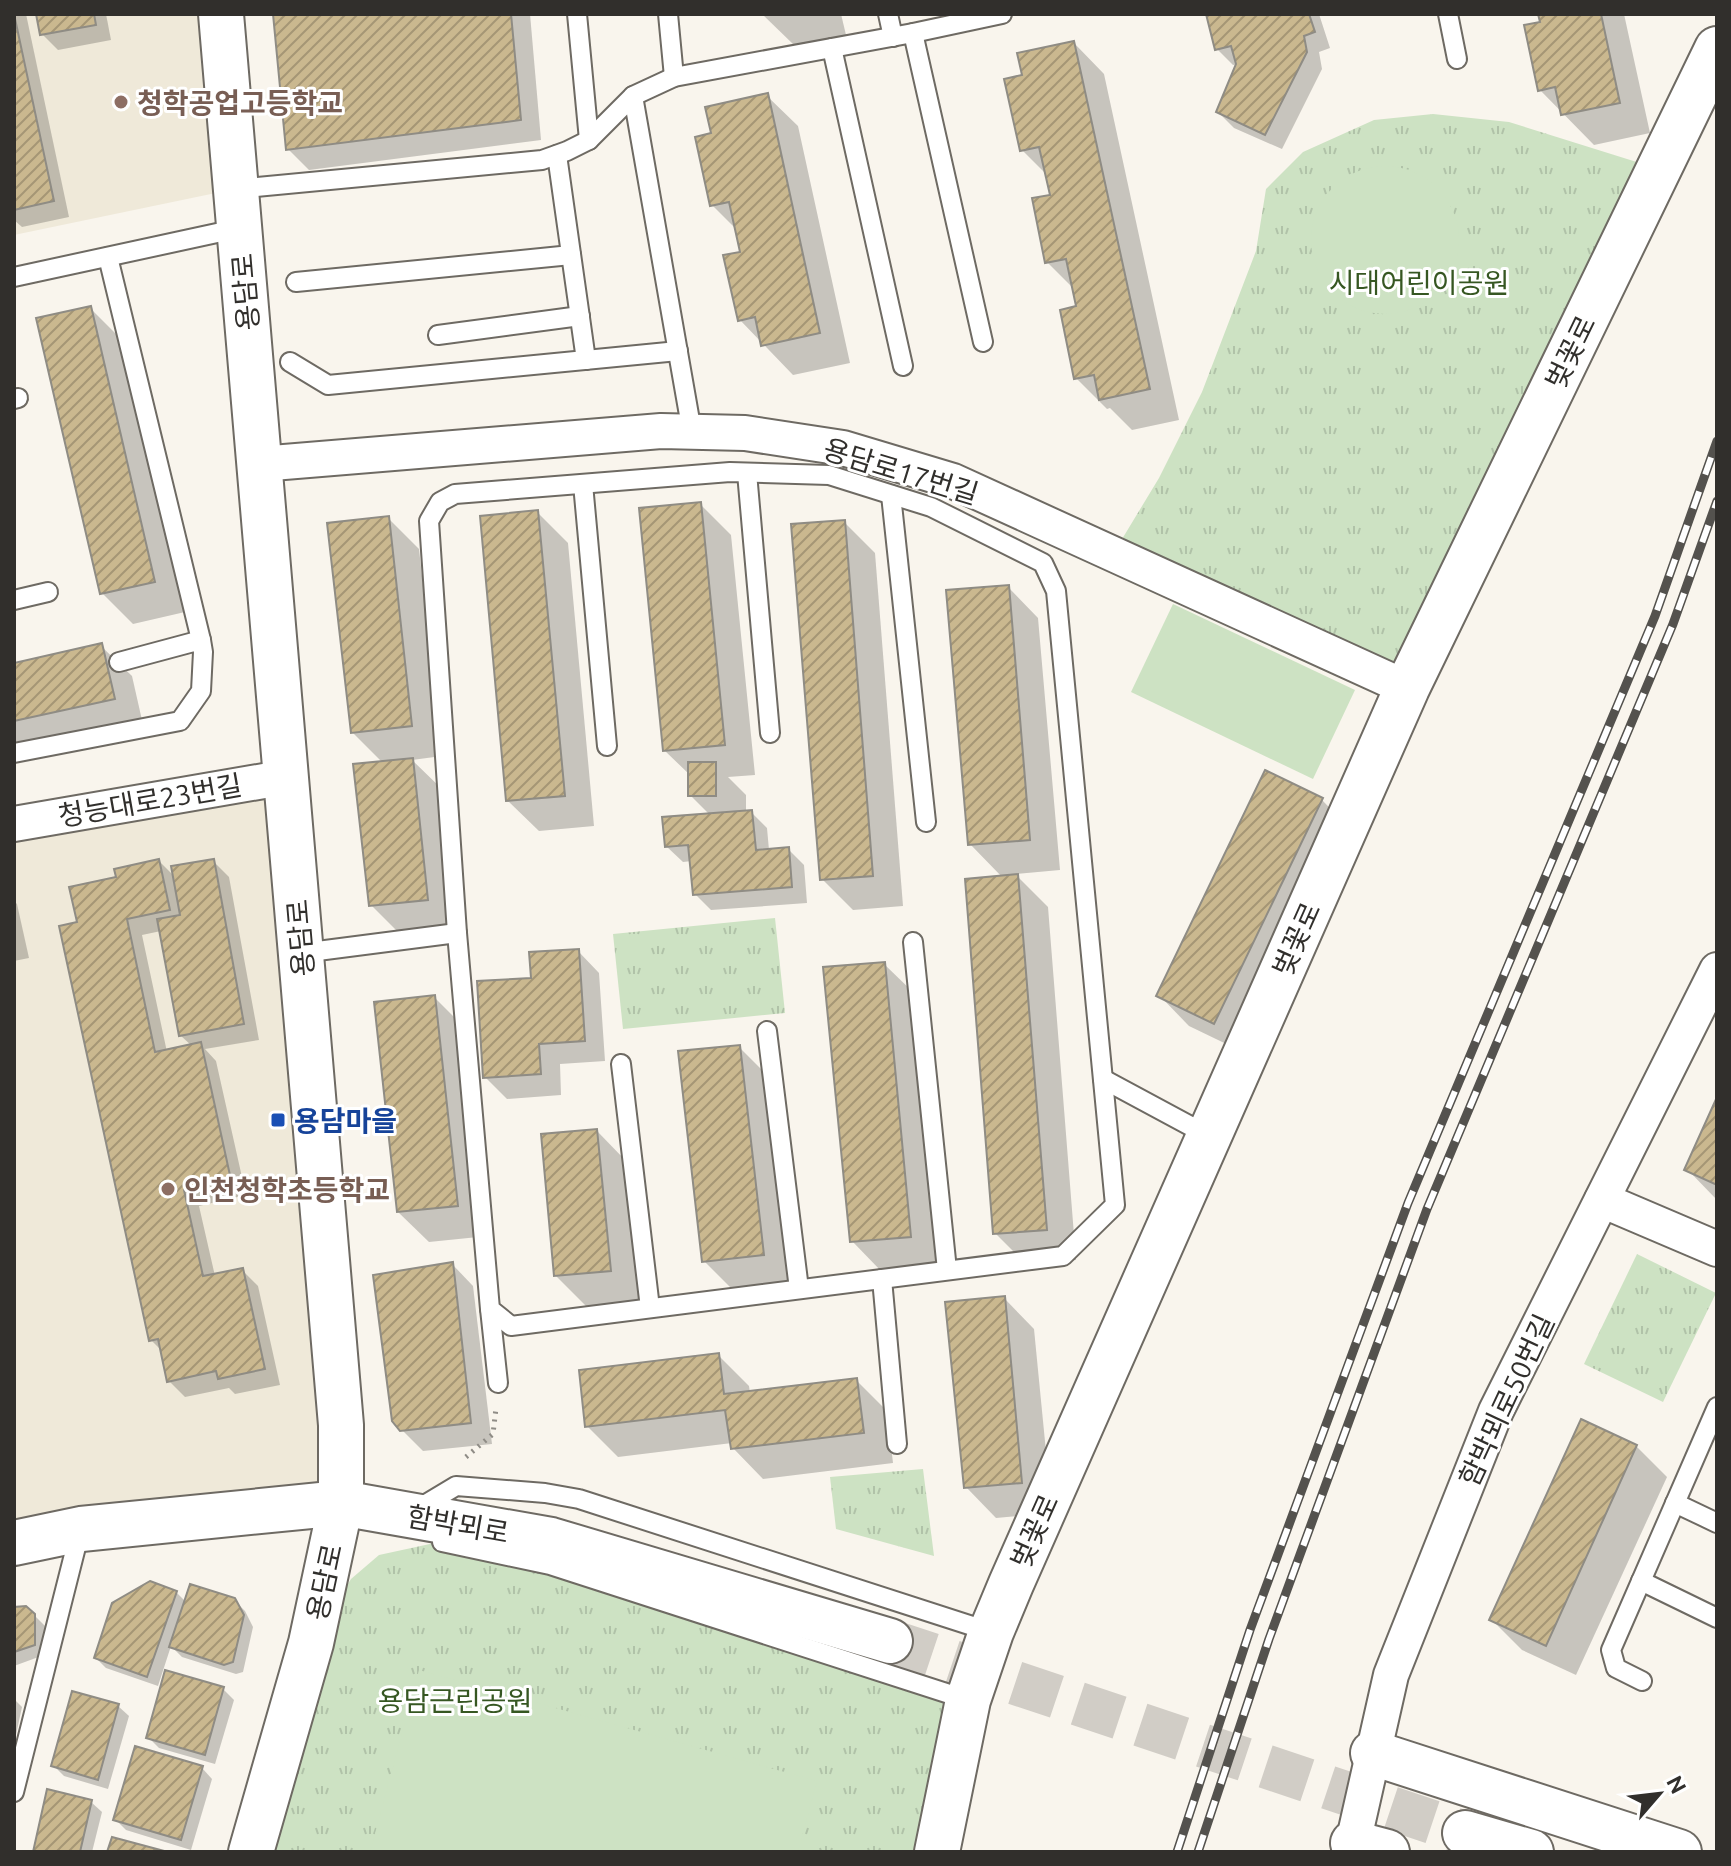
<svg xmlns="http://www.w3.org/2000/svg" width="1731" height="1866" font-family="Ubuntu,'Noto Sans KR',sans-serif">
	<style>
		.built { fill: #efe9d9 }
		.park { fill: url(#park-tufts) }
		.pitch { fill: #cde2c3 }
		.shadow { fill: #0003; fill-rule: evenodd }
		.building { fill: url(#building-hatch); stroke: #8f8c84; stroke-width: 2 }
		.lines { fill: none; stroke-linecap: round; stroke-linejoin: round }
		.secondary-tunnel { stroke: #d1cdc6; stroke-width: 44; stroke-dasharray: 44 22; stroke-linecap: butt }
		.lane-casing { stroke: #6e6a63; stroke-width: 22 }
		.street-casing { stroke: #6e6a63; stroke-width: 38 }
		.secondary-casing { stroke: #6e6a63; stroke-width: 48 }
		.path { stroke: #8f8c86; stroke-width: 5; stroke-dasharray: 2 6; stroke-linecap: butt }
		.lane { stroke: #fff; stroke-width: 18 }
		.street { stroke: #fff; stroke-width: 34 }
		.secondary { stroke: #fff; stroke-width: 44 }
		.rail-casing { stroke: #54524e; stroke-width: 9 }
		.rail { stroke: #fff; stroke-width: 6; stroke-dasharray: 18; stroke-linecap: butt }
		.education-dot { fill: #8d6e63; stroke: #fff; stroke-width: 3 }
		.transit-dot { fill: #1a4fb4; stroke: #fff; stroke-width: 3 }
		.labels { text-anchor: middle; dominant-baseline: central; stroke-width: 6; stroke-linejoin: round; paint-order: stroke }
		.education-label { font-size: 28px; font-weight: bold; fill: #785e54; stroke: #fff; text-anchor: start }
		.park-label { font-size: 28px; fill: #365722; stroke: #fff }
		.street-label { font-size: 28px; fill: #312f2c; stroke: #fff }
		.transit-label { font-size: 28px; font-weight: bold; fill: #164399; stroke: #fff; text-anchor: start }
	</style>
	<defs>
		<pattern id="park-tufts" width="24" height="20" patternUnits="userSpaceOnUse" patternTransform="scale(2)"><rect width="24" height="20" fill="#cde2c3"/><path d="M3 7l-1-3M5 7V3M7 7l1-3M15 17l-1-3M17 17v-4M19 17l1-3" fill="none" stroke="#b0c2a8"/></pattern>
		<pattern id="building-hatch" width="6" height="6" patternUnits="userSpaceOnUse" patternTransform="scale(2)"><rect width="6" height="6" fill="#cab88f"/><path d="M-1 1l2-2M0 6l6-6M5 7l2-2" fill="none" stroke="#a59675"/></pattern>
	</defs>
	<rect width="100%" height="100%" fill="#f9f5ed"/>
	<g class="built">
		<polygon points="14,14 221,14 235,189 14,235"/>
		<polygon points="287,777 341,1503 14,1543 14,825"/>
	</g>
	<g class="park">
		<polygon points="1433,114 1509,122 1659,169 1407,688 1113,554 1159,478 1202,392 1256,251 1266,189 1303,152 1374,120"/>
		<polygon points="775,918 785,1013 623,1029 613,934"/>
		<polygon points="1637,1254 1716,1293 1663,1402 1584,1364"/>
		<polygon points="923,1469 934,1556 836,1529 830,1477"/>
		<polygon points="439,1542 550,1565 968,1700 939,1852 251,1852 311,1643 351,1579 379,1555"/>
	</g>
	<g class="pitch">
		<circle cx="1385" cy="240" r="74"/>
		<polygon points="1173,604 1355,690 1313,779 1131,692"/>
		<polygon points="419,1670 817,1781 798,1852 370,1852"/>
	</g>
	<g class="shadow">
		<polygon points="14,14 26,14 69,217 22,227 14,220"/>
		<polygon points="38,14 106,14 111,40 58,50 42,34"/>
		<polygon points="275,14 530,14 541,140 309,170 288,149"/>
		<polygon points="762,14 841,14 846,35 795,46"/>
		<polygon points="1209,14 1319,14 1330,48 1319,52 1322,69 1282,149 1234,128 1218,112 1238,64 1233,65 1217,49"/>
		<polygon points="1541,14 1624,14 1650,133 1594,145 1540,90 1543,23"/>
		<polygon points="1074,43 1104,74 1179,420 1132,430 1110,408 1107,409 1076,378 1079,308 1075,290 1047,262 1052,196 1048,176 1022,150 1024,76"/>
		<polygon points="767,96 798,126 850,363 793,375 740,320 742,254 737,230 712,205 714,135"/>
		<polygon points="90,308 121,339 185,612 133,624 102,593"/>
		<polygon points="700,504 731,535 755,775 728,777 746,795 746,812 751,812 767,828 769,850 788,849 804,865 807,903 711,910 695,894 692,861 683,862 666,846 710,815 690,795 690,775 664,750"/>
		<polygon points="537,512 568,543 594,826 539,831 508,801"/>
		<polygon points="388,518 419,549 442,756 412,760 443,790 458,930 402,936 371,905 383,763 352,732"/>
		<polygon points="844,522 875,553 903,906 853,910 822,879"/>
		<polygon points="1008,587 1038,618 1060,870 1015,874 1048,907 1076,1260 1026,1264 995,1233 1003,878 970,844"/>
		<polygon points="101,646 132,676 144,729 14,758 14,665"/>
		<polygon points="1322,800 1352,831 1245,1053 1189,1026 1159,995"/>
		<path d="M159 861 175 877 213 861 229 877 259 1040 205 1049 216 1061 246 1195 199 1206 215 1276 242 1270 258 1286 280 1385 235 1394 229 1388 185 1397 169 1381 163 1352 151 1340 79 923 118 879ZM161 931 180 1035 192 1046 167 1052 142 935Z"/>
		<polygon points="14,901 17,904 29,958 14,961"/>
		<polygon points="578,951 599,973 605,1061 560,1064 561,1095 507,1099 485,1077 533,980"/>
		<polygon points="884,964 915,994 941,1267 882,1272 852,1241"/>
		<polygon points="434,997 465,1028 488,1236 429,1242 398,1212"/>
		<polygon points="739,1047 770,1078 793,1285 734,1291 704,1261"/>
		<polygon points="1717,1101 1717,1200 1687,1169"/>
		<polygon points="597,1131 627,1162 640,1301 586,1306 555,1275"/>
		<polygon points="452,1264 473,1286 492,1444 423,1451 402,1430"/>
		<polygon points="1004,1298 1034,1329 1052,1513 996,1518 966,1487"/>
		<polygon points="718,1355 749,1386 750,1393 856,1380 887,1411 893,1463 763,1479 733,1448 732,1443 618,1457 587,1426"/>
		<polygon points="1636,1446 1667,1477 1576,1675 1522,1650 1491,1619"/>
		<polygon points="176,1592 186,1602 234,1600 245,1611 253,1627 243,1672 236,1674 182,1657 171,1646 158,1686 106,1668 96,1658"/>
		<polygon points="14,1609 34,1615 45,1626 44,1655 14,1666"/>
		<polygon points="223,1689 234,1700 215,1764 159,1748 148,1737"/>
		<polygon points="14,1699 22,1707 14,1744"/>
		<polygon points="118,1706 129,1716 108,1789 64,1776 54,1766"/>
		<polygon points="202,1768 212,1779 191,1850 126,1830 115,1819"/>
		<polygon points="91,1802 102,1812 92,1852 35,1852"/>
	</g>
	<g class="building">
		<polygon points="14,14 54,201 14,210"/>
		<polygon points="36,14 94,14 96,25 40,35"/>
		<polygon points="273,14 511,14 521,120 286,150"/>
		<polygon points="1206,14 1309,14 1315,32 1304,36 1307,52 1265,135 1216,112 1236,64 1231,46 1215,50"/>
		<polygon points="1538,14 1601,14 1620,103 1561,115 1555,87 1538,91 1524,25 1540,22"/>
		<polygon points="1074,41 1150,389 1099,400 1094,375 1074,379 1060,310 1076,306 1066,259 1045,263 1032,198 1050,195 1039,147 1020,151 1004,79 1022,75 1017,53"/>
		<polygon points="768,93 820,333 761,346 755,317 738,321 723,255 740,252 729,202 710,206 695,137 711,133 705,107"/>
		<polygon points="91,306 155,582 100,594 36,318"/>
		<polygon points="701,502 725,745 663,751 639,508"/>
		<polygon points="538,510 565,796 506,801 480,516"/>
		<polygon points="389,516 412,726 351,733 327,523"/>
		<polygon points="845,520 873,876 820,880 791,524"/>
		<polygon points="1009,585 1030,840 968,845 946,590"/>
		<polygon points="102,643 115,699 14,721 14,663"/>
		<polygon points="413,758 428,900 369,906 353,764"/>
		<rect x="688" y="762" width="28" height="34"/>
		<polygon points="1265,770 1323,798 1214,1024 1156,996"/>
		<polygon points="752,810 756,850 789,847 792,887 693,895 688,845 665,847 662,817"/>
		<polygon points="159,859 170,910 127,919 155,1052 201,1042 231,1180 184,1190 203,1276 243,1268 265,1369 218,1379 216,1371 167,1382 158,1339 149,1341 59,926 77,922 69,887 116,877 114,869"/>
		<polygon points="214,859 244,1024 179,1036 157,919 180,915 171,866"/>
		<polygon points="1018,874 1047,1230 993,1234 965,879"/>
		<polygon points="579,949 585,1041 539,1044 541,1074 483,1078 477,981 531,978 529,952"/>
		<polygon points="885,962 911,1237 850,1242 823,967"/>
		<polygon points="435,995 458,1206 397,1212 374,1002"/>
		<polygon points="740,1045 764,1255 702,1262 678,1051"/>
		<polygon points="1717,1097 1717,1185 1684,1170"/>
		<polygon points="597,1129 611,1271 554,1276 541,1134"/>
		<polygon points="453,1262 471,1423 400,1431 392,1421 373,1275"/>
		<polygon points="1005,1296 1022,1483 964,1488 945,1302"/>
		<polygon points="719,1353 724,1394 857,1378 864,1433 731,1449 725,1410 585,1427 579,1370"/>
		<polygon points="1581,1419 1637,1445 1546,1646 1489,1620"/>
		<polygon points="150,1581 177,1591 147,1677 94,1658 112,1603"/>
		<polygon points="190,1584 235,1598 244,1615 233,1662 224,1665 169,1647"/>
		<polygon points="26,1606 35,1614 35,1645 14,1652 14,1607"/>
		<polygon points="165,1670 224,1687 205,1755 146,1738"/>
		<polygon points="72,1691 119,1704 98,1780 51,1766"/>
		<polygon points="135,1746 203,1766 181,1840 113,1820"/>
		<polygon points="47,1789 92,1800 80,1852 33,1852"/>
		<polygon points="112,1837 168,1852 107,1852"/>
	</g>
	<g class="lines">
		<polyline class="secondary-tunnel" points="890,1641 1465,1833"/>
		<g class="lane-casing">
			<g id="lane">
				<polyline points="577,14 589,140"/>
				<polyline points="668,14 674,77"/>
				<polyline points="888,14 893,37"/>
				<polyline points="1448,14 1457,59"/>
				<polyline points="913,33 983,342"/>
				<polyline points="832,48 903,366"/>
				<polyline points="633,96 692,432"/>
				<polyline points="557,155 586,360"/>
				<polyline points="236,189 542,160 567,151 589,140 633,96 674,77 913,33 1002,14"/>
				<polyline points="14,277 240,228"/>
				<polyline points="296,282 571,255"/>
				<polyline points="438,335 580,316"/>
				<polyline points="290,362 328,385 678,351"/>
				<polyline points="14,399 18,398"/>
				<polygon points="730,472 829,475 931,507 1043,563 1056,591 1115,1205 1063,1256 511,1326 490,1309 457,933 429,521 440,502 455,494"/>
				<polyline points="747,473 770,733"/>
				<polyline points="583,484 607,746"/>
				<polyline points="891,495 926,822"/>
				<polyline points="14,600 48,592"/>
				<polyline points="119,662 201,640"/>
				<polyline points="14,753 180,721 201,691 203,652 201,640 108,257"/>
				<polyline points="913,942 947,1270"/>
				<polyline points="302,953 457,933"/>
				<polyline points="767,1031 799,1289"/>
				<polyline points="621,1064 650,1308"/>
				<polyline points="1103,1079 1209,1136"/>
				<polyline points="882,1279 897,1444"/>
				<polyline points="490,1309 498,1383"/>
				<polyline points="1675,1503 1717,1523"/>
				<polyline points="416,1510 456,1486 545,1493 579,1499 991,1632"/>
				<polyline points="442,1542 550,1565 968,1700"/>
				<polyline points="1641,1581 1717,1618"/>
				<polyline points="1642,1681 1616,1668 1611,1650 1717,1407"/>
				<polyline points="14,1792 80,1531"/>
			</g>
		</g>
		<g class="street-casing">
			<g id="street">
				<polyline points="260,464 661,431 745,433 843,448 953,481 1407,688"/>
				<polyline points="14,824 287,777"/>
				<polyline points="1602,1200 1717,1249"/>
				<polyline points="1351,1852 1391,1675 1496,1411 1717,970"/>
			</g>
		</g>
		<g class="secondary-casing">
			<g id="secondary">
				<polyline points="221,14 341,1425 341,1503 311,1643 251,1852"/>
				<polyline points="14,1543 81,1529 341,1503 551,1540 890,1641"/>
				<polyline points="1373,1753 1679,1852"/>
				<polyline points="1465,1833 1531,1852"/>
				<polyline points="1353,1843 1387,1852"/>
				<polyline points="937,1852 968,1700 991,1632 1011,1584 1407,688 1717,49"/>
			</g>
		</g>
		<polyline class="path" points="466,1457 493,1434 496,1408"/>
		<use href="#lane" class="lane"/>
		<use href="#street" class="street"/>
		<use href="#secondary" class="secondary"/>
		<g class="rail-casing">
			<g id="rail">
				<polyline points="1177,1852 1250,1630 1408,1203 1655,616 1717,441"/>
				<polyline points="1198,1852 1269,1639 1427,1209 1673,624 1717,501"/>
			</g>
		</g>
		<use href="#rail" class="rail"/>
	</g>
	<g class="education-dot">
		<circle cx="121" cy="102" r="8"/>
		<circle cx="168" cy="1189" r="8"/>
	</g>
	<rect class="transit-dot" x="270" y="1112" width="16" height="16" rx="4"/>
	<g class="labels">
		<g class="education-label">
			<text x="137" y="102">청학공업고등학교</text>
			<text x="184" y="1189">인천청학초등학교</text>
		</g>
		<g class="park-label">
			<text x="1419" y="282">시대어린이공원</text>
			<text x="455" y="1700">용담근린공원</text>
		</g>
		<g class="street-label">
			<text transform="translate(245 292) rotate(-95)">용담로</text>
			<text transform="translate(1570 352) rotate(-64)">벚꽃로</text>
			<text transform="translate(901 471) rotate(17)">용담로17번길</text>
			<text transform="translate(150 800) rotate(-10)">청능대로23번길</text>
			<text transform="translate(300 938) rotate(-95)">용담로</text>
			<text transform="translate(1296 939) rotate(-66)">벚꽃로</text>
			<text transform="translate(1506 1400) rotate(-65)">함박뫼로50번길</text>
			<text transform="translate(458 1524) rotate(10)">함박뫼로</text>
			<text transform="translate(1034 1531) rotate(-66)">벚꽃로</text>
			<text transform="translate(324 1582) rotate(-78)">용담로</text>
		</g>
		<g class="transit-label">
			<text x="294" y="1120">용담마을</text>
		</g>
	</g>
	<rect width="1731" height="1866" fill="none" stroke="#312f2c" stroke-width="32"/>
	<g transform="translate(1659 1794) rotate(62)" stroke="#ffffff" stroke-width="6" paint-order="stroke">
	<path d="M0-6L14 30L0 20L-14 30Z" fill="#312f2c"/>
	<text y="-12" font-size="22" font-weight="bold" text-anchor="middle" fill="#312f2c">N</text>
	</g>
</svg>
